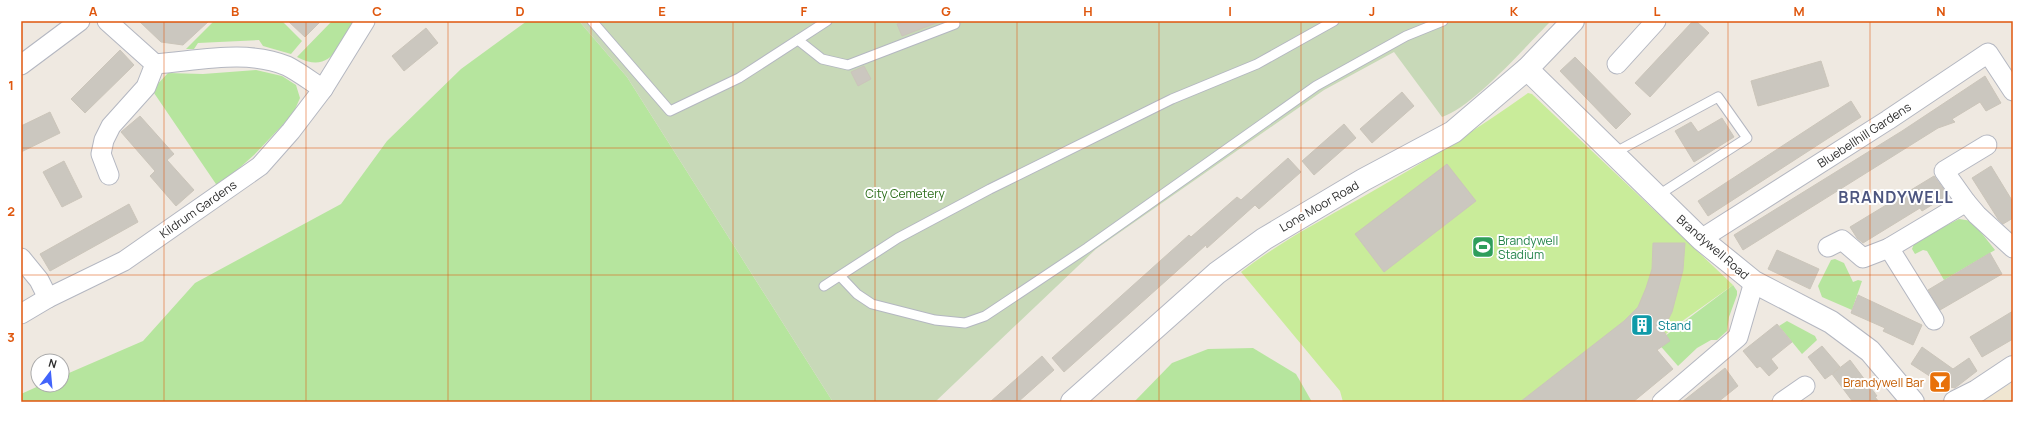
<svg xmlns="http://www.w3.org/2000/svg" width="2034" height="423" font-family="Manrope,sans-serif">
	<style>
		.education { fill: #f0e6d1 }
		.green { fill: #b6e59e }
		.cemetery { fill: #c8d9b8 }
		.pitch { fill: #c9ec9a }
		.building { fill: #cbc7bf; stroke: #cbc5ba }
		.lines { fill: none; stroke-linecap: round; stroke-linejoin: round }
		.lane-casing { stroke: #b4b7c1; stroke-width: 11 }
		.street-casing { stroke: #b4b7c1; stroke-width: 21 }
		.secondary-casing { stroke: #b4b7c1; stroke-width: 24 }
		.lane { stroke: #fff; stroke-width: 9 }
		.street { stroke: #fff; stroke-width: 19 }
		.secondary { stroke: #fff; stroke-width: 22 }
		.grid { fill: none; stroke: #df570e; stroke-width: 1; stroke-opacity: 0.55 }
		.labels { text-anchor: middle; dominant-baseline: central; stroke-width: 4; stroke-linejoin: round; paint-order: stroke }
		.street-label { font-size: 12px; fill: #2e2e2e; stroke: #fff }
		.park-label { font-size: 12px; fill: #2c6e1b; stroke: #fff }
		.leisure-label { font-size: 12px; fill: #27864d; stroke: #fff; text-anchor: start }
		.culture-label { font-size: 12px; fill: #0d838f; stroke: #fff; text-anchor: start }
		.food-label { font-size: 12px; fill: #c56008; stroke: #fff; text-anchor: end }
		.district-label { font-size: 16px; font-weight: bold; letter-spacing: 1px; fill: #4d5680; stroke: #fff }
		.neatline { fill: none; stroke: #df570e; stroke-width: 1.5 }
		.grid-label { font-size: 13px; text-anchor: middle; font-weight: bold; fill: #df570e }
	</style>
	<rect width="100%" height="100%" fill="#efe9e1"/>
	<polygon class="education" points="2013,382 2013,402 1979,402"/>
	<g class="green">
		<polygon points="214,21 282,21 302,41 291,54 263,46 259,40 198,43 194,49 186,49"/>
		<path d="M332 21H355C339 45 331 75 297 57Z"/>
		<polygon points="527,21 579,21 627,77 833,402 21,402 21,394 41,385 62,385 62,376 143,341 195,283 341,204 387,141 461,69"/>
		<polygon points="256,70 282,76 296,85 300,98 293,114 254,155 218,187 152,90 168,73 203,74"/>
		<polygon points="1959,219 1972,221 1995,250 1944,280 1927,251 1923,250 1915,254 1912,249 1915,241"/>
		<polygon points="1835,259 1844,263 1853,282 1858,280 1862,281 1852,310 1822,297 1818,286 1831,260"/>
		<polygon points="1733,285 1737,291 1737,295 1729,317 1727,331 1717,340 1711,340 1697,348 1678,366 1657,342"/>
		<polygon points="1787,321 1815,336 1817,340 1802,354 1779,326"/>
		<polygon points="1253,348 1296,374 1312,402 1134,402 1172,363 1208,349"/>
	</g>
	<path class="cemetery" d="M579 21H1551C1526 46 1473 107 1442 117L1394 52 1324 90 1096 249 935 402H833L627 77Z"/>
	<path class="pitch" d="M1528 93 1532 94 1733 285 1681 322 1581 402H1343L1340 391 1241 272C1282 240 1328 217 1373 191 1426 161 1478 129 1528 93Z"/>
	<g class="building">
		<polygon points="139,21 209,21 183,45 161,42"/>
		<polygon points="288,21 321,21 305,37"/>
		<polygon points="906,21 939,21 939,22 902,36 897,24"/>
		<polygon points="1693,21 1696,21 1709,33 1650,97 1635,83"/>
		<polygon points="426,28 438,43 404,71 392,56"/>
		<polygon points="120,50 134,65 85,113 71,99"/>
		<polygon points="1575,57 1631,114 1616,129 1560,71"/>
		<polygon points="1821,61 1829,86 1758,106 1751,81"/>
		<polygon points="864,66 871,79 858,86 851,72"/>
		<polygon points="1985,76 2001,103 1986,111 1980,102 1952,119 1955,122 1938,128 1743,250 1734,235 1902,131"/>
		<polygon points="1402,92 1414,106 1372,143 1360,129"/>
		<polygon points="1851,101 1861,117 1708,216 1698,201"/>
		<polygon points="50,112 60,133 21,152 21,126"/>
		<polygon points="140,116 174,154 167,160 194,190 176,206 150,176 155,171 121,132"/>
		<polygon points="1722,118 1734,137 1694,162 1675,131 1691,122 1698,132"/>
		<polygon points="1344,124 1356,138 1314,175 1302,161"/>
		<polygon points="1288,158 1301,172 1259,209 1255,205 1207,248 1206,245 1064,372 1052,358 1189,235 1191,237 1237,197 1241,200"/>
		<polygon points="64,161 82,197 62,207 43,172"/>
		<polygon points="1447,164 1476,201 1384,272 1355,234"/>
		<polygon points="1991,166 2013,202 2013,218 2003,224 1998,219 1972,178"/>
		<polygon points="1934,176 1948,195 1922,211 1920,208 1863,243 1857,238 1850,227"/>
		<polygon points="129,204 138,222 50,271 40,254"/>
		<polygon points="1653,243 1685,243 1683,270 1672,312 1663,330 1670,341 1657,350 1673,369 1633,402 1520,402 1624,321 1638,307 1646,288 1652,269"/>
		<polygon points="1777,250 1819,269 1810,289 1768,269"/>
		<polygon points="1990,253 2002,274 1940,310 1928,290"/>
		<polygon points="1858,295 1922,325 1913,345 1883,331 1885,328 1851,313"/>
		<polygon points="2013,311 2013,339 1982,357 1970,337"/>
		<polygon points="1777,324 1792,342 1771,359 1778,368 1769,376 1760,366 1757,368 1743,351"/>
		<polygon points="1822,346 1840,367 1833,373 1850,360 1877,396 1875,397 1879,402 1853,402 1832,374 1825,379 1808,357"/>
		<polygon points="1922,347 1953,369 1969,358 1977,371 1955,388 1945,386 1911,364"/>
		<polygon points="1042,356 1054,370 1018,402 990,402"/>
		<polygon points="1725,368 1738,386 1718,402 1682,402"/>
	</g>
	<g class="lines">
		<g class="lane-casing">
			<g id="lane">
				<polyline points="592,21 670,111 739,78 827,21"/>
				<polyline points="798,40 822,59 848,65 955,24"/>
				<polyline points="1614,153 1718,97 1747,138 1657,196"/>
				<polyline points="840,276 857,294 872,304 935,320 965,323 985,316 1087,248 1316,86 1406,36 1443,21"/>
				<polyline points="824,286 898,238 990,189 1172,99 1257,64 1334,21"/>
			</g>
		</g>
		<g class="street-casing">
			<g id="street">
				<polyline points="107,21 155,64"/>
				<polyline points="1617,64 1656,21"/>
				<polyline points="21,65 80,21"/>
				<path d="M109 175 101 154 104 140 111 126 146 87 155 64C197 61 247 49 287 66 299 72 312 82 323 89"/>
				<polyline points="1966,202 1944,171 1987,145"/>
				<polyline points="1701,239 1888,120 1988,53 2013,91"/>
				<polyline points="1828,247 1842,240 1863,258 1889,248 1966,202 1977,215 2013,248"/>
				<polyline points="1889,248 1934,320"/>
				<polyline points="21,258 39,280 48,298"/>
				<polyline points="21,314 48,298 124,261 260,166 291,131 323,89 365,21"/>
				<polyline points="1662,402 1738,337 1754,282"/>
				<polyline points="1782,402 1805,386"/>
			</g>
		</g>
		<g class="secondary-casing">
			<g id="secondary">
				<polyline points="1527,69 1701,239 1754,282 1831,322 1870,351 1913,402"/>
				<polyline points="1072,402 1217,273 1264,239 1363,180 1453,132 1527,69 1573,21"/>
				<polyline points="1955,402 1977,391 2013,367"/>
			</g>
		</g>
		<use href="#lane" class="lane"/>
		<use href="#street" class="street"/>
		<use href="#secondary" class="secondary"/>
	</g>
	<path class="grid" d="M164 21V402M306 21V402M448 21V402M591 21V402M733 21V402M875 21V402M1017 21V402M1159 21V402M1301 21V402M1443 21V402M1586 21V402M1728 21V402M1870 21V402M21 148H2013M21 275H2013"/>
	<defs>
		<g id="stadium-square" transform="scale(1.15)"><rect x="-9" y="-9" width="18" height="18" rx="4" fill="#2e9e5b" stroke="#fff"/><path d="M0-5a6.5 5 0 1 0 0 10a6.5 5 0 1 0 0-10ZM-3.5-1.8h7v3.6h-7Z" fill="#fff"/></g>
		<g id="building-square" transform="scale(1.15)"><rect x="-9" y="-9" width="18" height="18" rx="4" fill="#0f9aa8" stroke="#fff"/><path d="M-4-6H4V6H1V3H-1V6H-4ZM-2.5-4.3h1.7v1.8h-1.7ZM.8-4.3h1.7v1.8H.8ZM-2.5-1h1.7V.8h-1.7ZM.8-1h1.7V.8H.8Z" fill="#fff"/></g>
		<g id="bar-square" transform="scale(1.15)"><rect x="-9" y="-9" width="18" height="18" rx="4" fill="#e8710a" stroke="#fff"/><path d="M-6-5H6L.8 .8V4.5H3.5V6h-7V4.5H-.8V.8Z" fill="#fff"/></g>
	</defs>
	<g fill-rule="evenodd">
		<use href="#stadium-square" x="1483" y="247"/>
		<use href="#building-square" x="1642" y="325"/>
		<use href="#bar-square" x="1940" y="382"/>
	</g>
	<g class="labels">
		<g class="street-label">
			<text transform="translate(1864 135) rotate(-33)">Bluebellhill Gardens</text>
			<text transform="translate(1319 206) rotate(-30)">Lone Moor Road</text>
			<text transform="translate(198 209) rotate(-35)">Kildrum Gardens</text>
			<text transform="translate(1713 247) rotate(41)">Brandywell Road</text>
		</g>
		<g class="park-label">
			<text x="905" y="193">City Cemetery</text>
		</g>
		<g class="leisure-label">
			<text x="1498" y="240">Brandywell<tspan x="1498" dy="14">Stadium</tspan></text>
		</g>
		<g class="culture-label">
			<text x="1658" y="325">Stand</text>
		</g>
		<g class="food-label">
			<text x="1924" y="382">Brandywell Bar</text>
		</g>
		<g class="district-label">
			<text x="1896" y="197">BRANDYWELL</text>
		</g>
	</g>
	<rect width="2034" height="423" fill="none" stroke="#ffffff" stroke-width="44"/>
	<g transform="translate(50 373) rotate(16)"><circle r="19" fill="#ffffff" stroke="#ababab"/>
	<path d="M0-3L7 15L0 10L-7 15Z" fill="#4264fb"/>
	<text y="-6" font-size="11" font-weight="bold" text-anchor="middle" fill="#2e2e2e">N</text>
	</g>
	<rect x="22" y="22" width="1990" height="379" class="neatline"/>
	<g class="grid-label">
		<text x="93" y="16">A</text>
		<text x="235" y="16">B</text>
		<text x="377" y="16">C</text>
		<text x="520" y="16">D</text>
		<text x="662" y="16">E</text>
		<text x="804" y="16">F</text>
		<text x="946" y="16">G</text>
		<text x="1088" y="16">H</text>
		<text x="1230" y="16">I</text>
		<text x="1372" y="16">J</text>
		<text x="1514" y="16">K</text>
		<text x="1657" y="16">L</text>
		<text x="1799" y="16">M</text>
		<text x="1941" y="16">N</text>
		<text x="11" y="90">1</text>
		<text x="11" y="216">2</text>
		<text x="11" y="342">3</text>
	</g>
</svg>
